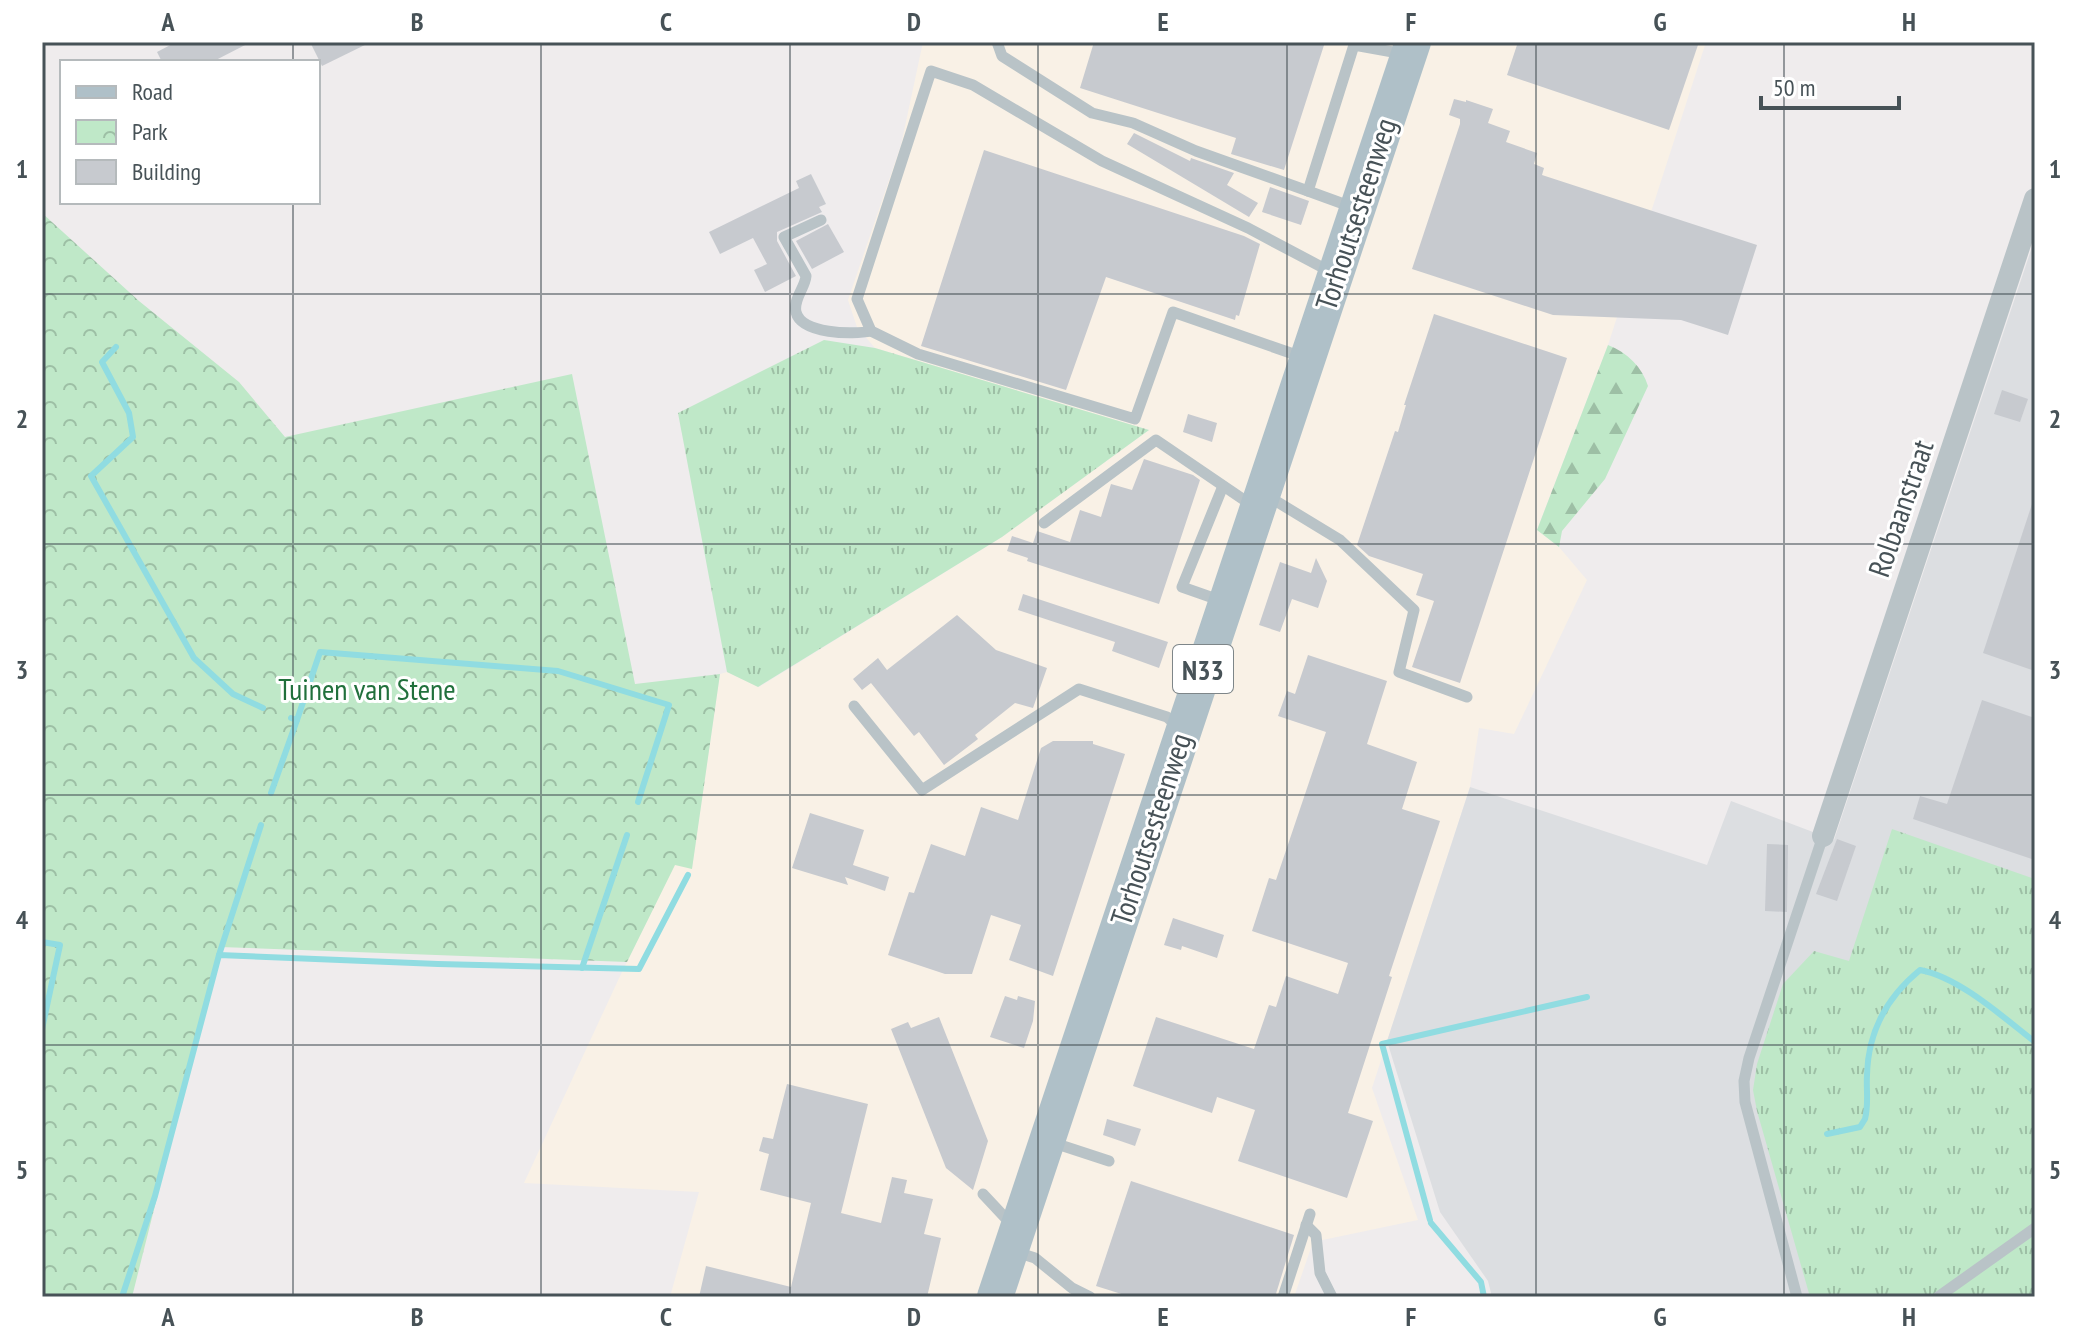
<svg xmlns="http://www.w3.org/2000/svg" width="2077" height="1339" font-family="'PT Sans Narrow',sans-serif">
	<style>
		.commercial { fill: #f9f1e6 }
		.airport { fill: #dcdee1 }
		.grass { fill: url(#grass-tufts) }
		.forest { fill: url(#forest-firs) }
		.park { fill: url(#park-crowns) }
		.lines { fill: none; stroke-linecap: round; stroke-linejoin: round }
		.stream { stroke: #90dce1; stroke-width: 6 }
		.building { fill: #c7cacf }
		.service { stroke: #b9c3c7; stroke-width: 11 }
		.minor { stroke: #b9c3c7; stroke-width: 22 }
		.primary { stroke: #afc0c8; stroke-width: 36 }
		.grid { fill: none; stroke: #475257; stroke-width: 2; stroke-opacity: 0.55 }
		.labels { text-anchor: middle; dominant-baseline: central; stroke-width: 6; stroke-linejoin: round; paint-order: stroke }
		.shield { fill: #fff; stroke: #7e8689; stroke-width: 2 }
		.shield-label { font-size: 28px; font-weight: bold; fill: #475257 }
		.street-label { font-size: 30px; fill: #475257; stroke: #fff }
		.park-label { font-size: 30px; fill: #21703c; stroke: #fff }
		.neatline { fill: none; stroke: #475257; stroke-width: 3 }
		.grid-label { font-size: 26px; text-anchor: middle; font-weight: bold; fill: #475257 }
	</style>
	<defs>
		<pattern id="grass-tufts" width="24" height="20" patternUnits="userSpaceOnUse" patternTransform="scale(2)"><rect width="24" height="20" fill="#bfe8c8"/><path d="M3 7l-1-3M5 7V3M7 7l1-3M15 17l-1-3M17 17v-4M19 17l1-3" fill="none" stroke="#9dbfa5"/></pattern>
		<pattern id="forest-firs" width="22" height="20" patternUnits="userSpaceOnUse" patternTransform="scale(2)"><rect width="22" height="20" fill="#bfe8c8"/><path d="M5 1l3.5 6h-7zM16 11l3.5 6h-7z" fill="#9dbfa5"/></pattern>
		<pattern id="park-crowns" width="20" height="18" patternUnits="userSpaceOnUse" patternTransform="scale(2)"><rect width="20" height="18" fill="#bfe8c8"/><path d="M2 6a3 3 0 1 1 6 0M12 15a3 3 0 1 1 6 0" fill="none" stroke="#9dbfa5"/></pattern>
	</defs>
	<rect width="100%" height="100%" fill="#efeced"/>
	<polygon class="commercial" points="923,42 1706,42 1608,345 1537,530 1559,547 1587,580 1514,734 1479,728 1470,787 1372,1088 1418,1220 1313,1242 1294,1297 670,1297 699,1192 524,1183 621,974 675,864 692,868 720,674 727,672 759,687 1002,537 1149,430 875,348 857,327 848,300 901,145"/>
	<polygon class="airport" points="2035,238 2035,1297 1492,1297 1488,1281 1440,1212 1387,1041 1470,787 1707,865 1731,801 1834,840"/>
	<g class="grass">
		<polygon points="824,340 875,348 1149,430 1002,537 758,687 727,672 678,413"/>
		<polygon points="1892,829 2035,879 2035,1297 1810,1297 1757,1111 1753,1090 1757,1064 1783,984 1814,951 1849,961"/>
	</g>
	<path class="forest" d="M1608 345C1628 353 1642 367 1648 386L1605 479 1562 531 1559 547 1537 530Z"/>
	<polygon class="park" points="42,213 139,301 239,382 285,437 572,374 635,684 720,674 692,869 675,865 627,962 220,947 132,1297 42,1297"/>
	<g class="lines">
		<g class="stream">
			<polyline points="116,347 102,362 129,413 133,437 91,476 194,658 233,694 263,708"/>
			<polyline points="291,718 297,720 320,652 558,671 669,705 638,802"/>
			<polyline points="271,793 297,720"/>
			<polyline points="42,942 60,945 42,1029"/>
			<polyline points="219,955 261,825"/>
			<polyline points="582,968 627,835"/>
			<path d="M1827 1134 1860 1127 1865 1119C1869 1104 1866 1090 1867 1075 1868 1032 1887 997 1920 970 1959 977 2004 1018 2035 1042"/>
			<polyline points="1430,1220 1382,1044 1587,997"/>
			<polyline points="1431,1223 1481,1282 1484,1297"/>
			<polyline points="122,1297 155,1196 219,955 438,964 639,969 688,875"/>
		</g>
	</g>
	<g class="building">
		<polygon points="176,42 251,42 212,62 162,62 157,52"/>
		<polygon points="310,42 371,42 322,66"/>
		<polygon points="1094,42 1325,42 1284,170 1231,154 1236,138 1080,88"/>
		<polygon points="1518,42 1699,42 1669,130 1507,75"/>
		<polygon points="1454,99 1466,102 1466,100 1493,109 1488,123 1510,131 1506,142 1537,153 1534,164 1544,168 1542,175 1757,245 1728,335 1681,320 1553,315 1412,269 1460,124 1460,119 1449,115"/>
		<polygon points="1134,133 1190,161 1191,158 1234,173 1227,185 1258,203 1249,217 1127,144"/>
		<polygon points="984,150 1244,236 1260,244 1239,316 1236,315 1235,320 1106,277 1066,390 921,346"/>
		<polygon points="811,174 826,204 819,207 822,212 777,232 777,241 796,276 765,292 754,270 767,264 753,238 720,254 709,232 799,188 796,181"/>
		<polygon points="1270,187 1309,201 1301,225 1262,212"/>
		<polygon points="828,224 844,252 812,269 796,241"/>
		<polygon points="1434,314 1567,358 1460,683 1412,667 1434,601 1416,595 1423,574 1369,556 1357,545 1395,431 1398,432 1406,405 1404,405"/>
		<polygon points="2002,390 2028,399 2020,422 1994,414"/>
		<polygon points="1188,414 1217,423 1212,442 1183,432"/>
		<polygon points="1144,459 1193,475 1200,480 1159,604 1027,561 1028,558 1007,551 1012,536 1033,543 1037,531 1070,542 1080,510 1101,517 1111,484 1132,490"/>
		<polygon points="2032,504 2035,504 2035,671 1983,653"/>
		<polygon points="1316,558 1327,581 1318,608 1292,599 1280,632 1259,625 1280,562 1311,573"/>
		<polygon points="1023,594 1168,642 1159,668 1112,651 1115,642 1018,610"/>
		<polygon points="957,615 996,650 1047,668 1033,708 1015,703 975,735 978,739 944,765 919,732 914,736 871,683 862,690 853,679 878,658 887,670"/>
		<polygon points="1308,655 1387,681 1367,744 1417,762 1402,809 1440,821 1389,976 1392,977 1348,1113 1373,1121 1347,1198 1238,1161 1255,1110 1217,1097 1212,1113 1133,1086 1156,1017 1254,1049 1269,1005 1276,1007 1286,976 1338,994 1348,963 1252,931 1269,878 1276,880 1326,732 1278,716 1287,691 1295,694"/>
		<polygon points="1982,700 2035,718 2035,860 1913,819 1920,796 1947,804"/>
		<polygon points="1053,741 1093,741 1093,744 1125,754 1053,976 1009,960 1021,925 991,915 972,974 945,974 888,955 909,892 914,893 931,844 965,856 981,807 1018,820 1041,748"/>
		<polygon points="810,813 864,830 853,865 889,877 885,891 845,877 848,885 792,868"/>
		<polygon points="1837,839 1856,846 1837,901 1816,894"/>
		<polygon points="1767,844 1788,845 1787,912 1765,911"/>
		<polygon points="1173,918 1224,935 1217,958 1182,946 1181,950 1164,945"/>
		<polygon points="1005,996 1017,1000 1018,996 1035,1001 1033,1021 1024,1048 990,1037"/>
		<polygon points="939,1017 988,1141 973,1190 946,1168 891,1029 908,1022 911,1028"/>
		<polygon points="787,1084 868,1104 841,1213 881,1223 892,1177 907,1180 904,1193 933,1199 924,1234 941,1238 927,1297 699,1297 706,1266 791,1287 811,1203 760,1190 769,1154 759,1151 763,1137 773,1139"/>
		<polygon points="1107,1119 1141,1129 1135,1146 1103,1135"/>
		<polygon points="1131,1181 1294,1235 1275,1297 1131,1297 1096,1286"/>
	</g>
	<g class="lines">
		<g class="service">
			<polyline points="997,42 1002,56 1092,113 1133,123 1196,151 1308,191"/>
			<polyline points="1352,207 1308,191 1354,45 1404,54"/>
			<path d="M821 220 784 237 806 276C805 288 793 299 796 312 801 334 853 335 871 331"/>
			<polyline points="1305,358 1173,312 1135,419 918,354 871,331 857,299 931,71 973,85 1102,161 1248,228 1331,272"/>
			<polyline points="1266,495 1340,540 1414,610 1399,672 1467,697"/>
			<polyline points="1044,523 1156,440 1253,506"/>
			<polyline points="1222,601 1182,587 1223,486"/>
			<polyline points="854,706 922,790 1079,689 1167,717 1179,728"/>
			<polyline points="1051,1142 1109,1161"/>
			<polyline points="983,1194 1012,1225"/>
			<polyline points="1306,1225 1316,1235 1320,1273 1332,1297"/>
			<polyline points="1016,1252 1035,1258 1072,1288 1090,1297"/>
			<polyline points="1283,1297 1310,1214"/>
			<polyline points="1797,1297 1745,1102 1744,1081 1749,1058 1823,836"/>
			<polyline points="1938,1297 2035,1228"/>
		</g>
		<polyline class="minor" points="1823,836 2035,199"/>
		<polyline class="primary" points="995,1297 1413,42"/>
	</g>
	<path class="grid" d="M293 42V62M541 42V1297M790 42V1297M1038 42V1297M1287 42V1297M1536 42V1297M1784 42V1297M293 202V1297M42 294H2035M42 544H2035M42 795H2035M42 1045H2035"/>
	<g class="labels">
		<rect class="shield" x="1173" y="645" width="60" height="48" rx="6"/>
		<g class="shield-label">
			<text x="1203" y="669">N33</text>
		</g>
		<g class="street-label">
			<text transform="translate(1355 214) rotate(-72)">Torhoutsesteenweg</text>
			<text transform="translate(1900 508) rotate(-71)">Rolbaanstraat</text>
			<text transform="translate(1150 829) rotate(-72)">Torhoutsesteenweg</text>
		</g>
		<g class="park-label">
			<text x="367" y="688">Tuinen van Stene</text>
		</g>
	</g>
	<rect width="2077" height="1339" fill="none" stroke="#ffffff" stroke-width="88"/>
	<rect x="60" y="60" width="260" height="144" fill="#ffffff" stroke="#b5babc" stroke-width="2"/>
	<rect x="76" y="86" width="40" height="12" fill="#afc0c8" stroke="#b5babc" stroke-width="2"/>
	<text x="132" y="100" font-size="24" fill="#475257">Road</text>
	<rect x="76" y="120" width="40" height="24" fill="url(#park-crowns)" stroke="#b5babc" stroke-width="2"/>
	<text x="132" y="140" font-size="24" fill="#475257">Park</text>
	<rect x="76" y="160" width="40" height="24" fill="#c7cacf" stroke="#b5babc" stroke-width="2"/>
	<text x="132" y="180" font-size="24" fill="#475257">Building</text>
	<path d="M1761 96v12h138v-12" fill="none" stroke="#475257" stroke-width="4"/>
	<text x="1773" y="96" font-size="24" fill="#475257" stroke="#ffffff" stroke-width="6" paint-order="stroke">50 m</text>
	<rect x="44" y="44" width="1989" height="1251" class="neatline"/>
	<g class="grid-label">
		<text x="168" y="31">A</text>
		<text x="417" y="31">B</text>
		<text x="666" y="31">C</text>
		<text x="914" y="31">D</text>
		<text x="1163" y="31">E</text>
		<text x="1411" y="31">F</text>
		<text x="1660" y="31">G</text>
		<text x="1909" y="31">H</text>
		<text x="22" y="178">1</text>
		<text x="2055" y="178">1</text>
		<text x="22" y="428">2</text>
		<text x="2055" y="428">2</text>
		<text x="22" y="679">3</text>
		<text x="2055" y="679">3</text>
		<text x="22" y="929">4</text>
		<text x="2055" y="929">4</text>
		<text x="22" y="1179">5</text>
		<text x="2055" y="1179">5</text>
		<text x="168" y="1326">A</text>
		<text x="417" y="1326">B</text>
		<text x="666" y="1326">C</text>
		<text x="914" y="1326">D</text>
		<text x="1163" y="1326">E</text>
		<text x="1411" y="1326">F</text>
		<text x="1660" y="1326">G</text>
		<text x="1909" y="1326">H</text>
	</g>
</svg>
